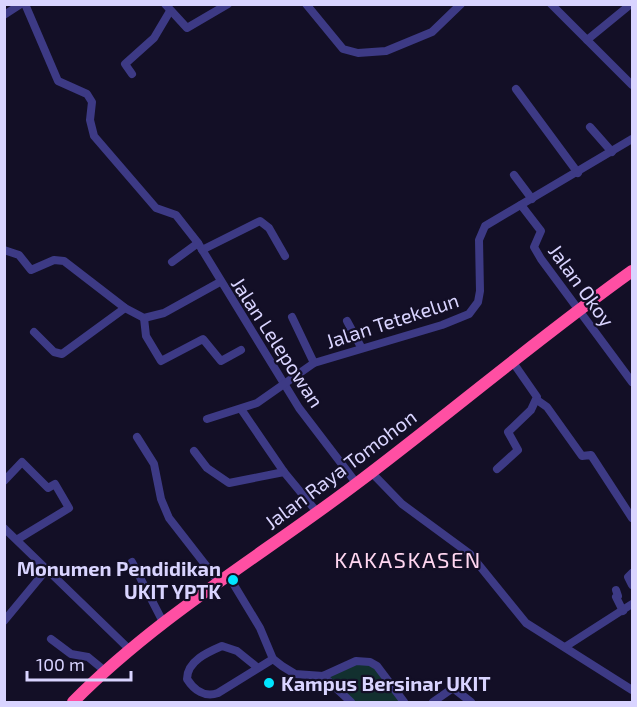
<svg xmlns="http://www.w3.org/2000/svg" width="637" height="707" font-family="'Exo 2',sans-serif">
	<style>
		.green { fill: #12302f }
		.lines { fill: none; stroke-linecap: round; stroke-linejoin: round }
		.minor { stroke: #3d3a85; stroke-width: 8 }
		.highway { stroke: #ff4fa3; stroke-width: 12 }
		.poi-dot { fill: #00e5ff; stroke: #130f26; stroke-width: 2 }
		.labels { text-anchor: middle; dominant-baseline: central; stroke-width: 4.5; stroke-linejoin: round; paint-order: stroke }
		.street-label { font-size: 20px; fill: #d9d4ff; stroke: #130f26 }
		.poi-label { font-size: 20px; font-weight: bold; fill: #d9d4ff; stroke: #130f26; text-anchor: end }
		.quarter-label { font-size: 22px; letter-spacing: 1.5px; fill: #ffd6f0; stroke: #130f26 }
	</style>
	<rect width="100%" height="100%" fill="#130f26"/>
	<polygon class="green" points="370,662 404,702 351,702 323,676 351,663"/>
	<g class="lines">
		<g class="minor">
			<polyline points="25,4 58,81 87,94 92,102 90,120 94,136 156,208 176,215 198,243 299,408 357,484"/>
			<polyline points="165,4 187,28 228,4"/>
			<polyline points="306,4 343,49 358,53 386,51 432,32 461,4"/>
			<polyline points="551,4 632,85"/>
			<polyline points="4,15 21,4"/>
			<polyline points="587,40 631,4"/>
			<polyline points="132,74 125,64 154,38 170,11"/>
			<polyline points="516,89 578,173"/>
			<polyline points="590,127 612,152"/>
			<polyline points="514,175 532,199"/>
			<polyline points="521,205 541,231 534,247 541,259 632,382"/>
			<polyline points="4,250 19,255 31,270 54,260 64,261 125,308 144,318 164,313 220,282"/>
			<polyline points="202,250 260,221 269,228 285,256"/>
			<polyline points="172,262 198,243"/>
			<polyline points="292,317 314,363"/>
			<polyline points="144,318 146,336 161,361 203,339 221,361 241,350"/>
			<polyline points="347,321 361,347"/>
			<polyline points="34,332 54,352 62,354 125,308"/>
			<polyline points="537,400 547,407 582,456 591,455 632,518"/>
			<polyline points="241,409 284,472 317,512"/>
			<polyline points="207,419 257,403 314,363 442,325 469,314 478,302 480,291 479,240 485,226 632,139"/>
			<polyline points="137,437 154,464 161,499 169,518 218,581"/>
			<polyline points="194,451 207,468 229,483 284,472"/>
			<polyline points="497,469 518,450 508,432 531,410 537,397 512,361"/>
			<polyline points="371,472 402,504 470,554 526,623 632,690"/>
			<polyline points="4,481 22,462 48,488 55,484 69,508 18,539"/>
			<polyline points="4,528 129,649"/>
			<polyline points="132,562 163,622"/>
			<polyline points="632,573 628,577 632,585"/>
			<polyline points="228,575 260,628 273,659 282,666 295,674 323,676 356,661 370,662 377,666 404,702"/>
			<polyline points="616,590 618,596 616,597 623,611"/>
			<polyline points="4,621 47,569"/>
			<polyline points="51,639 71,654 88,657 105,671"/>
			<polyline points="565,647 632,604"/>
			<path d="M258 668 237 651 222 646C208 652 187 661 187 679 194 690 205 698 218 693L273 659"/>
			<polyline points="323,676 351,702"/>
			<polyline points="433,702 453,688 471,702"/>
		</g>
		<path class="highway" d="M73 702C158 616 261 556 356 484 449 414 538 338 632 271"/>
	</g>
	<g class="poi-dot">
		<circle cx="233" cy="580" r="6"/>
		<circle cx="269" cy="683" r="6"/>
	</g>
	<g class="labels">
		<g class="street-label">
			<text transform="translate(582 285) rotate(54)">Jalan Okoy</text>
			<text transform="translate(392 320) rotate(-18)">Jalan Tetekelun</text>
			<text transform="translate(278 342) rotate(57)">Jalan Lelepowan</text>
			<text transform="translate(340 469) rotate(-37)">Jalan Raya Tomohon</text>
		</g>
		<g class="poi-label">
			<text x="221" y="568">Monumen Pendidikan<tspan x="221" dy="23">UKIT YPTK</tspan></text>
			<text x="281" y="683" text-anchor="start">Kampus Bersinar UKIT</text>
		</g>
		<g class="quarter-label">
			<text x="408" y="559">KAKASKASEN</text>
		</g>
	</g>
	<rect width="637" height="707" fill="none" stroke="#d9d4ff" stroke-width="12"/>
	<path d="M27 671v9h104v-9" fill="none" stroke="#d9d4ff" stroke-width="3"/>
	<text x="36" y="671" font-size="18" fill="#d9d4ff" stroke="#130f26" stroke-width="4.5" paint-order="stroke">100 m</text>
</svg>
